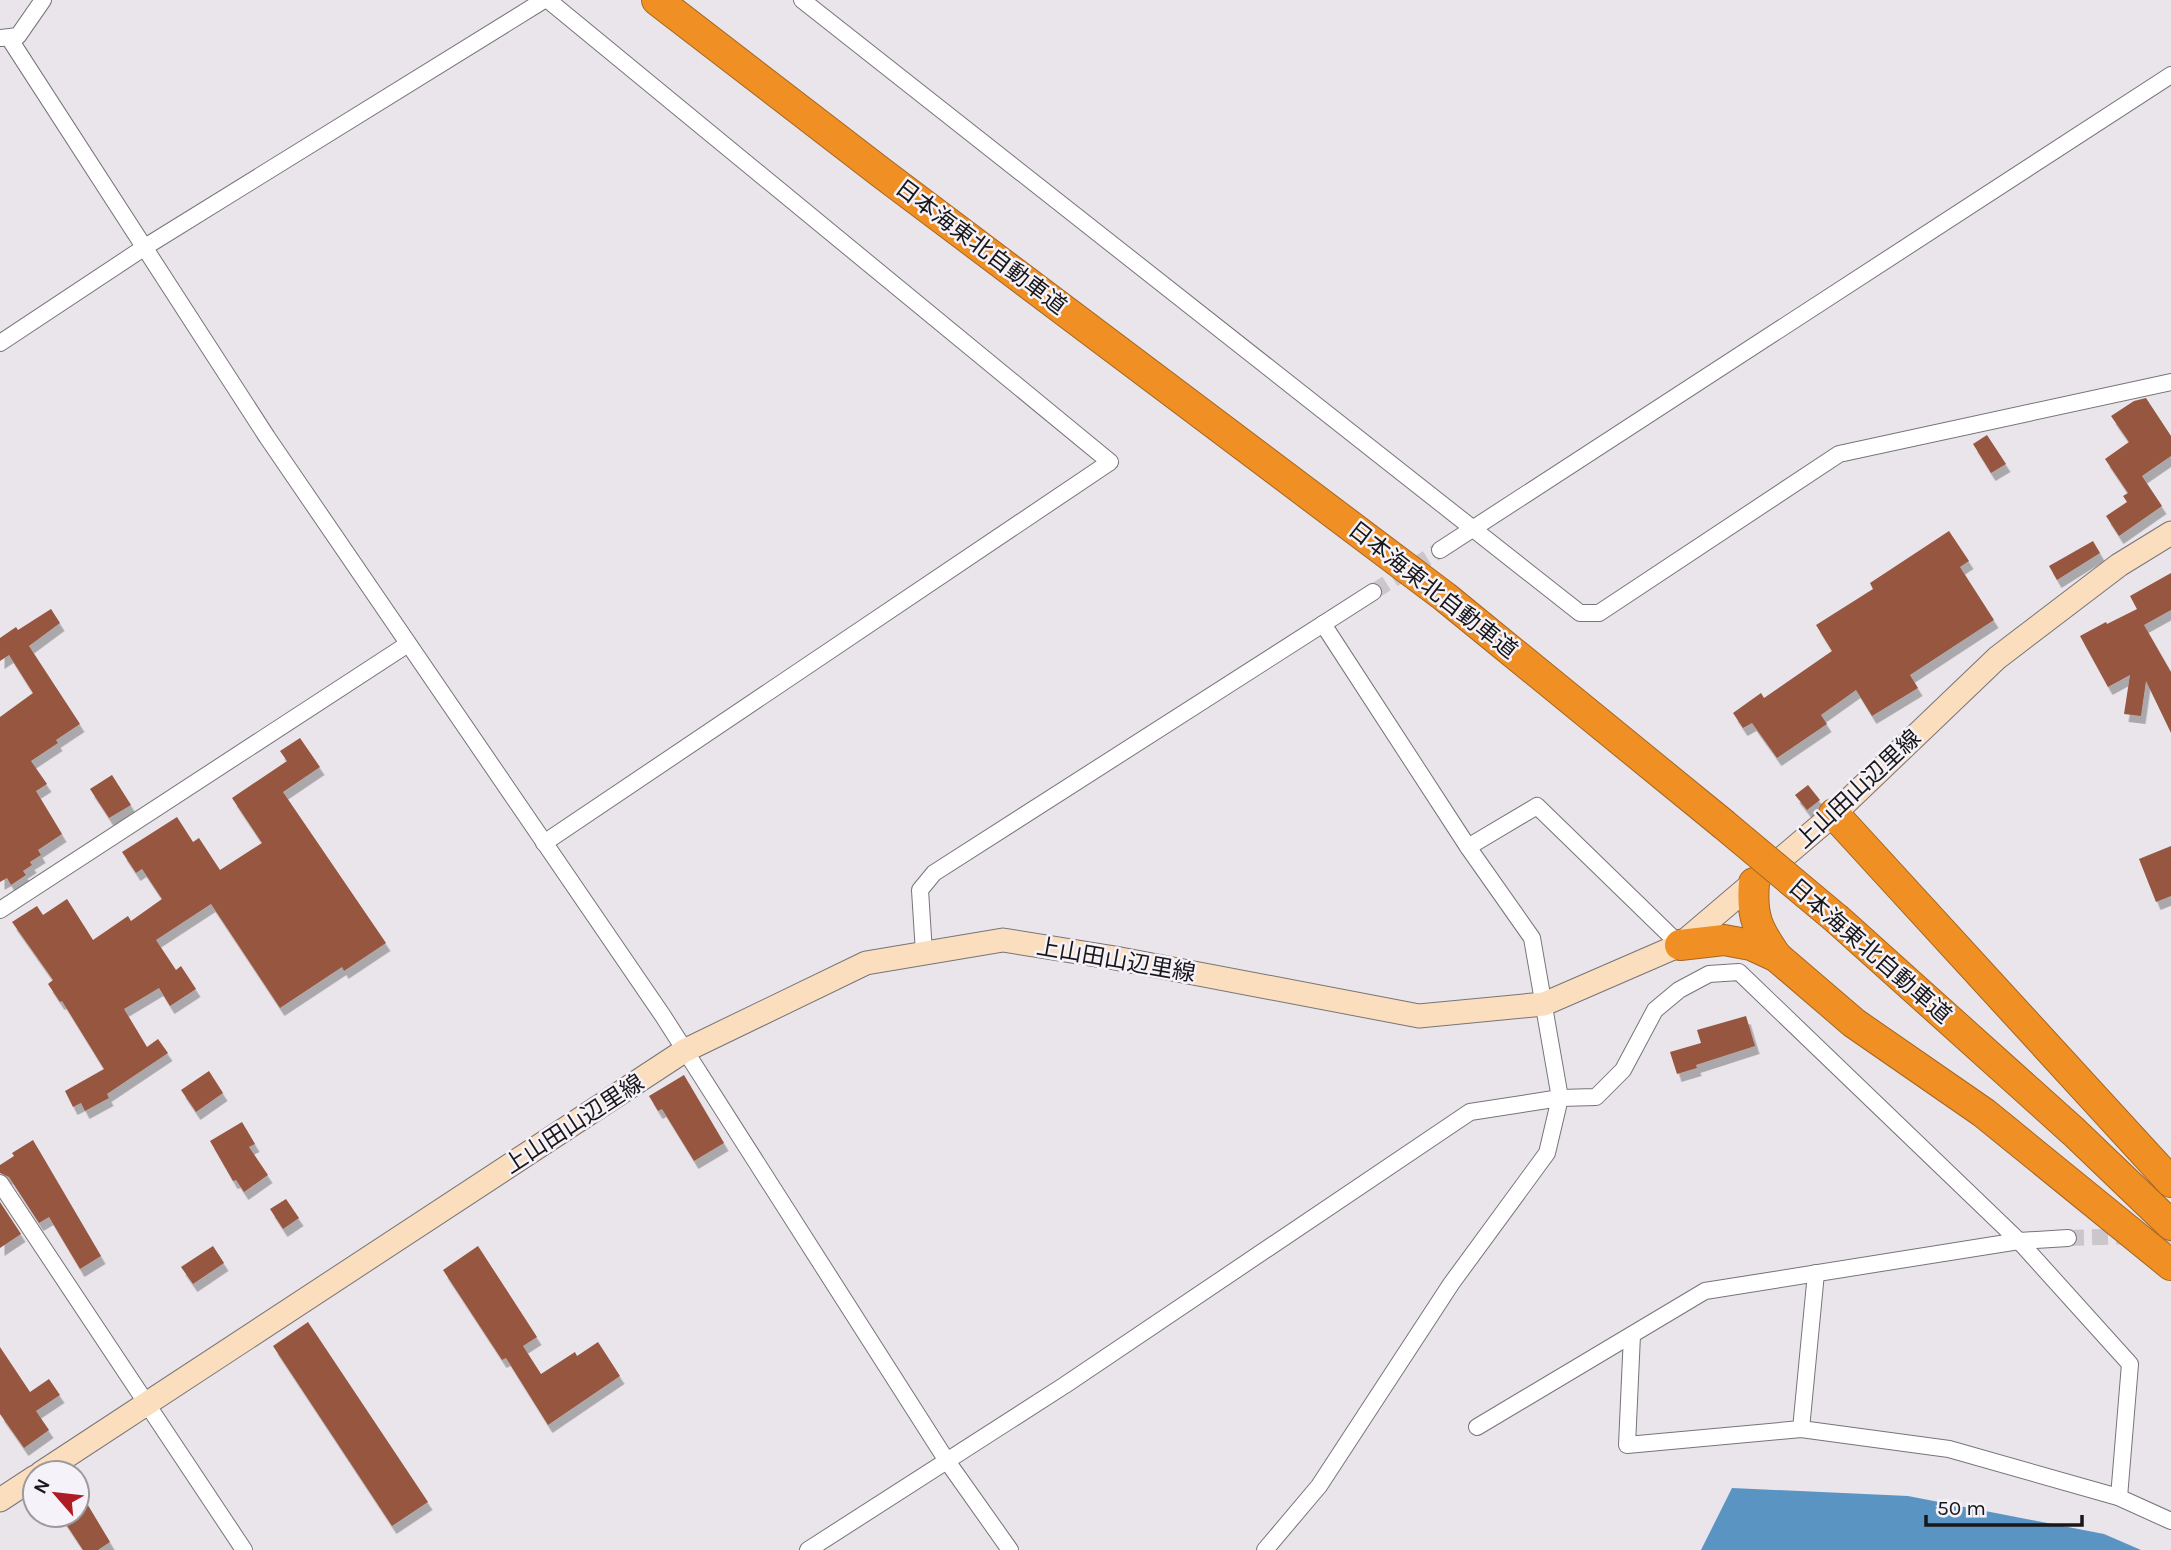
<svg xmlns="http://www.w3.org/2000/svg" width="2171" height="1550" font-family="Karla,'Noto Sans JP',sans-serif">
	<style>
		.water { fill: #5a94c3 }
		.building { fill: #96563f; filter: url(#shadow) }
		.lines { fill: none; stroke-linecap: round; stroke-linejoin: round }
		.street-tunnel { stroke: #cac6cc; stroke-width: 16; stroke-dasharray: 16 8; stroke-linecap: butt }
		.street-casing { stroke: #777479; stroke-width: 18 }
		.secondary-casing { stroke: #777479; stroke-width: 25 }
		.highway-casing { stroke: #a46620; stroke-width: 32 }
		.street { stroke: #fff; stroke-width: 16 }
		.secondary { stroke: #fadebd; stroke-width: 23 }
		.highway { stroke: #f09024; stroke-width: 30 }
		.highway-bridge-casing { stroke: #a46620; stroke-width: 32; stroke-linecap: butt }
		.highway-bridge { stroke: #f09024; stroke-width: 30 }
		.labels { text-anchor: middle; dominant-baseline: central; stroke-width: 5; stroke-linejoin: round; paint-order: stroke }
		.street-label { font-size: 23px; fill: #181719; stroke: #f6f2f9 }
	</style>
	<defs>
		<filter id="shadow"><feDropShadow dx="4.5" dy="8" stdDeviation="0" flood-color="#0004"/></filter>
	</defs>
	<rect width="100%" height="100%" fill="#e9e5eb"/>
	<polygon class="water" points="1732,1488 1908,1496 2104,1534 2141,1550 1701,1550"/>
	<g class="building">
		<polygon points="2146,398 2171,436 2171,456 2142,476 2162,506 2119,536 2106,516 2127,502 2123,496 2128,493 2105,459 2129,442 2111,416 2134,401"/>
		<polygon points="1987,435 2006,464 1991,473 1973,444"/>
		<polygon points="1949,531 1969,561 1960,567 1994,620 1910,675 1918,688 1872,716 1856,690 1821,715 1827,724 1777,758 1752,723 1743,728 1733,713 1761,693 1764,698 1832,651 1816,625 1873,589 1870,583"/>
		<polygon points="2093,541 2100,553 2057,580 2049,566"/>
		<polygon points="2171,573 2171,610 2144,625 2171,672 2171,733 2146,681 2141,716 2124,714 2130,675 2108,687 2080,636 2106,622 2107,624 2137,609 2130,596"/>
		<polygon points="51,609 60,623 29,646 80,724 56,740 58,743 31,761 47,784 36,791 62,834 38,850 41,855 30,862 32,865 23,871 26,875 11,885 7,878 0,882 0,717 33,693 9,655 0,661 0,638 16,627 18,630"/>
		<polygon points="300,738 320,767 283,792 386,943 344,971 342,967 280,1008 211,904 156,940 176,970 181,966 196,989 170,1006 159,988 124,1009 147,1047 158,1039 168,1053 107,1094 109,1098 85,1111 81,1103 73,1107 65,1091 104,1069 62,1001 60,1002 48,984 53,980 12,922 37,906 43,915 67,899 93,940 128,916 131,921 162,899 142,869 136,873 122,852 177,817 193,842 199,838 220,870 262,843 232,798 287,761 280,751"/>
		<polygon points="112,775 131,805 109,818 90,789"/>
		<polygon points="1808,785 1820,800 1807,810 1795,795"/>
		<polygon points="2171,846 2171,896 2156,902 2139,859"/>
		<polygon points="1746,1016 1755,1046 1696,1065 1697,1068 1677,1074 1670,1052 1701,1043 1697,1030"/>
		<polygon points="209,1071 223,1093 196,1112 181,1090"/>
		<polygon points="684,1075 724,1143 694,1161 662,1109 658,1111 649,1096"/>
		<polygon points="242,1122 255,1144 249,1147 268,1175 244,1192 236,1180 233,1181 210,1141"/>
		<polygon points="33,1140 101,1256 80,1269 49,1217 39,1223 9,1177 0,1173 0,1165 14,1156 12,1153"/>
		<polygon points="286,1199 299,1218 283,1229 270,1209"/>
		<polygon points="0,1202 21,1234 0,1248"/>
		<polygon points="213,1246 224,1263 193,1284 181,1267"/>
		<polygon points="478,1246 537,1337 523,1346 541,1374 575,1352 577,1356 598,1342 620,1376 548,1425 506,1358 502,1360 443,1270"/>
		<polygon points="308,1322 428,1502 392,1526 273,1346"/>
		<polygon points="0,1347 30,1392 49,1379 60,1395 36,1411 49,1430 24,1448 0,1414"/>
		<polygon points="77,1487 110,1542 98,1550 83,1550 60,1515 77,1515"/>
	</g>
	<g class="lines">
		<g class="street-tunnel">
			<polyline points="1373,592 1440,550"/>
			<polyline points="2068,1238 2171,1235"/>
		</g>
		<g class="street-casing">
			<g id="street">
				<polyline points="802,0 1580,613 1599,613 1839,454 2171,382"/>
				<polyline points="1,38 18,36 43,0"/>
				<polyline points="9,38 267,437 663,1016 947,1461 1010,1550"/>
				<polyline points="0,343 145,247 544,0"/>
				<polyline points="1440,550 2171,75"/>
				<polyline points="544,843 1110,462 548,0"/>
				<polyline points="1468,847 1537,806 1680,945"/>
				<polyline points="0,910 408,644"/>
				<polyline points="924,953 920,890 934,873 1373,592"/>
				<polyline points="0,1183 244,1550"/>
				<polyline points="1632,1335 1627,1445 1801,1429 1949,1449 2118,1497 2171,1521"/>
				<polyline points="1477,1427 1705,1291 2019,1241 2068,1238"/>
				<polyline points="1801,1429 1816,1273"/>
				<polyline points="808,1550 1065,1385 1470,1112 1560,1098 1596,1097 1623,1070 1655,1010 1679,990 1709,974 1739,972 2019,1241 2130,1364 2119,1497"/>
				<polyline points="1265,1550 1319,1486 1451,1284 1547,1153 1560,1098 1532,938 1468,847 1323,624"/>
			</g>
		</g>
		<g class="secondary-casing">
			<g id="secondary">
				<polyline points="41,1473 684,1051 866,963 1003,940 1115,958 1419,1016 1544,1004 1680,945 1834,814 1997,658 2119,565 2171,533"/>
				<polyline points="0,1500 35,1477"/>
			</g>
		</g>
		<g class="highway-casing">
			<g id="highway">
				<polyline points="657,0 883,174 1445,597 1722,823"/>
				<polyline points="1834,814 2171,1182"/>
				<path d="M1754 883C1751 917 1758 930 1777 957"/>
				<polyline points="1838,920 2074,1132 2171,1225"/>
				<polyline points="1680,945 1724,940 1751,945 1777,957 1854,1023 1984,1113 2171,1265"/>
			</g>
		</g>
		<use href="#street" class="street"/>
		<use href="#secondary" class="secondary"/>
		<use href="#highway" class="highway"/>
		<g class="highway-bridge-casing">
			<polyline id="highway-bridge" points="1722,823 1838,920"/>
		</g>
		<use href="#highway-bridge" class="highway-bridge"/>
	</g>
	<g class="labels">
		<g class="street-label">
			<text transform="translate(981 247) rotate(37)">日本海東北自動車道</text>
			<text transform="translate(1433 590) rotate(38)">日本海東北自動車道</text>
			<text transform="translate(1858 789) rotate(-43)">上山田山辺里線</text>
			<text transform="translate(1870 951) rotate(41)">日本海東北自動車道</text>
			<text transform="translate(1116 960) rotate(10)">上山田山辺里線</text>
			<text transform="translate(574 1124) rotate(-33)">上山田山辺里線</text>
		</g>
	</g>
	<g transform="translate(56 1494) rotate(298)"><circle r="33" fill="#f6f2f9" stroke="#9d9a9f" stroke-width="2"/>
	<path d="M0-5L12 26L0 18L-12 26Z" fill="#af1c23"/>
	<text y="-10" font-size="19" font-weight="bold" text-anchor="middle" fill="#181719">N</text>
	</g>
	<path d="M1926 1515v10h156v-10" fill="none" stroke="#181719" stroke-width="3.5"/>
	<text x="1937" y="1515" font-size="21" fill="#181719" stroke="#f6f2f9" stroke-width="5" paint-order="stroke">50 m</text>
</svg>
